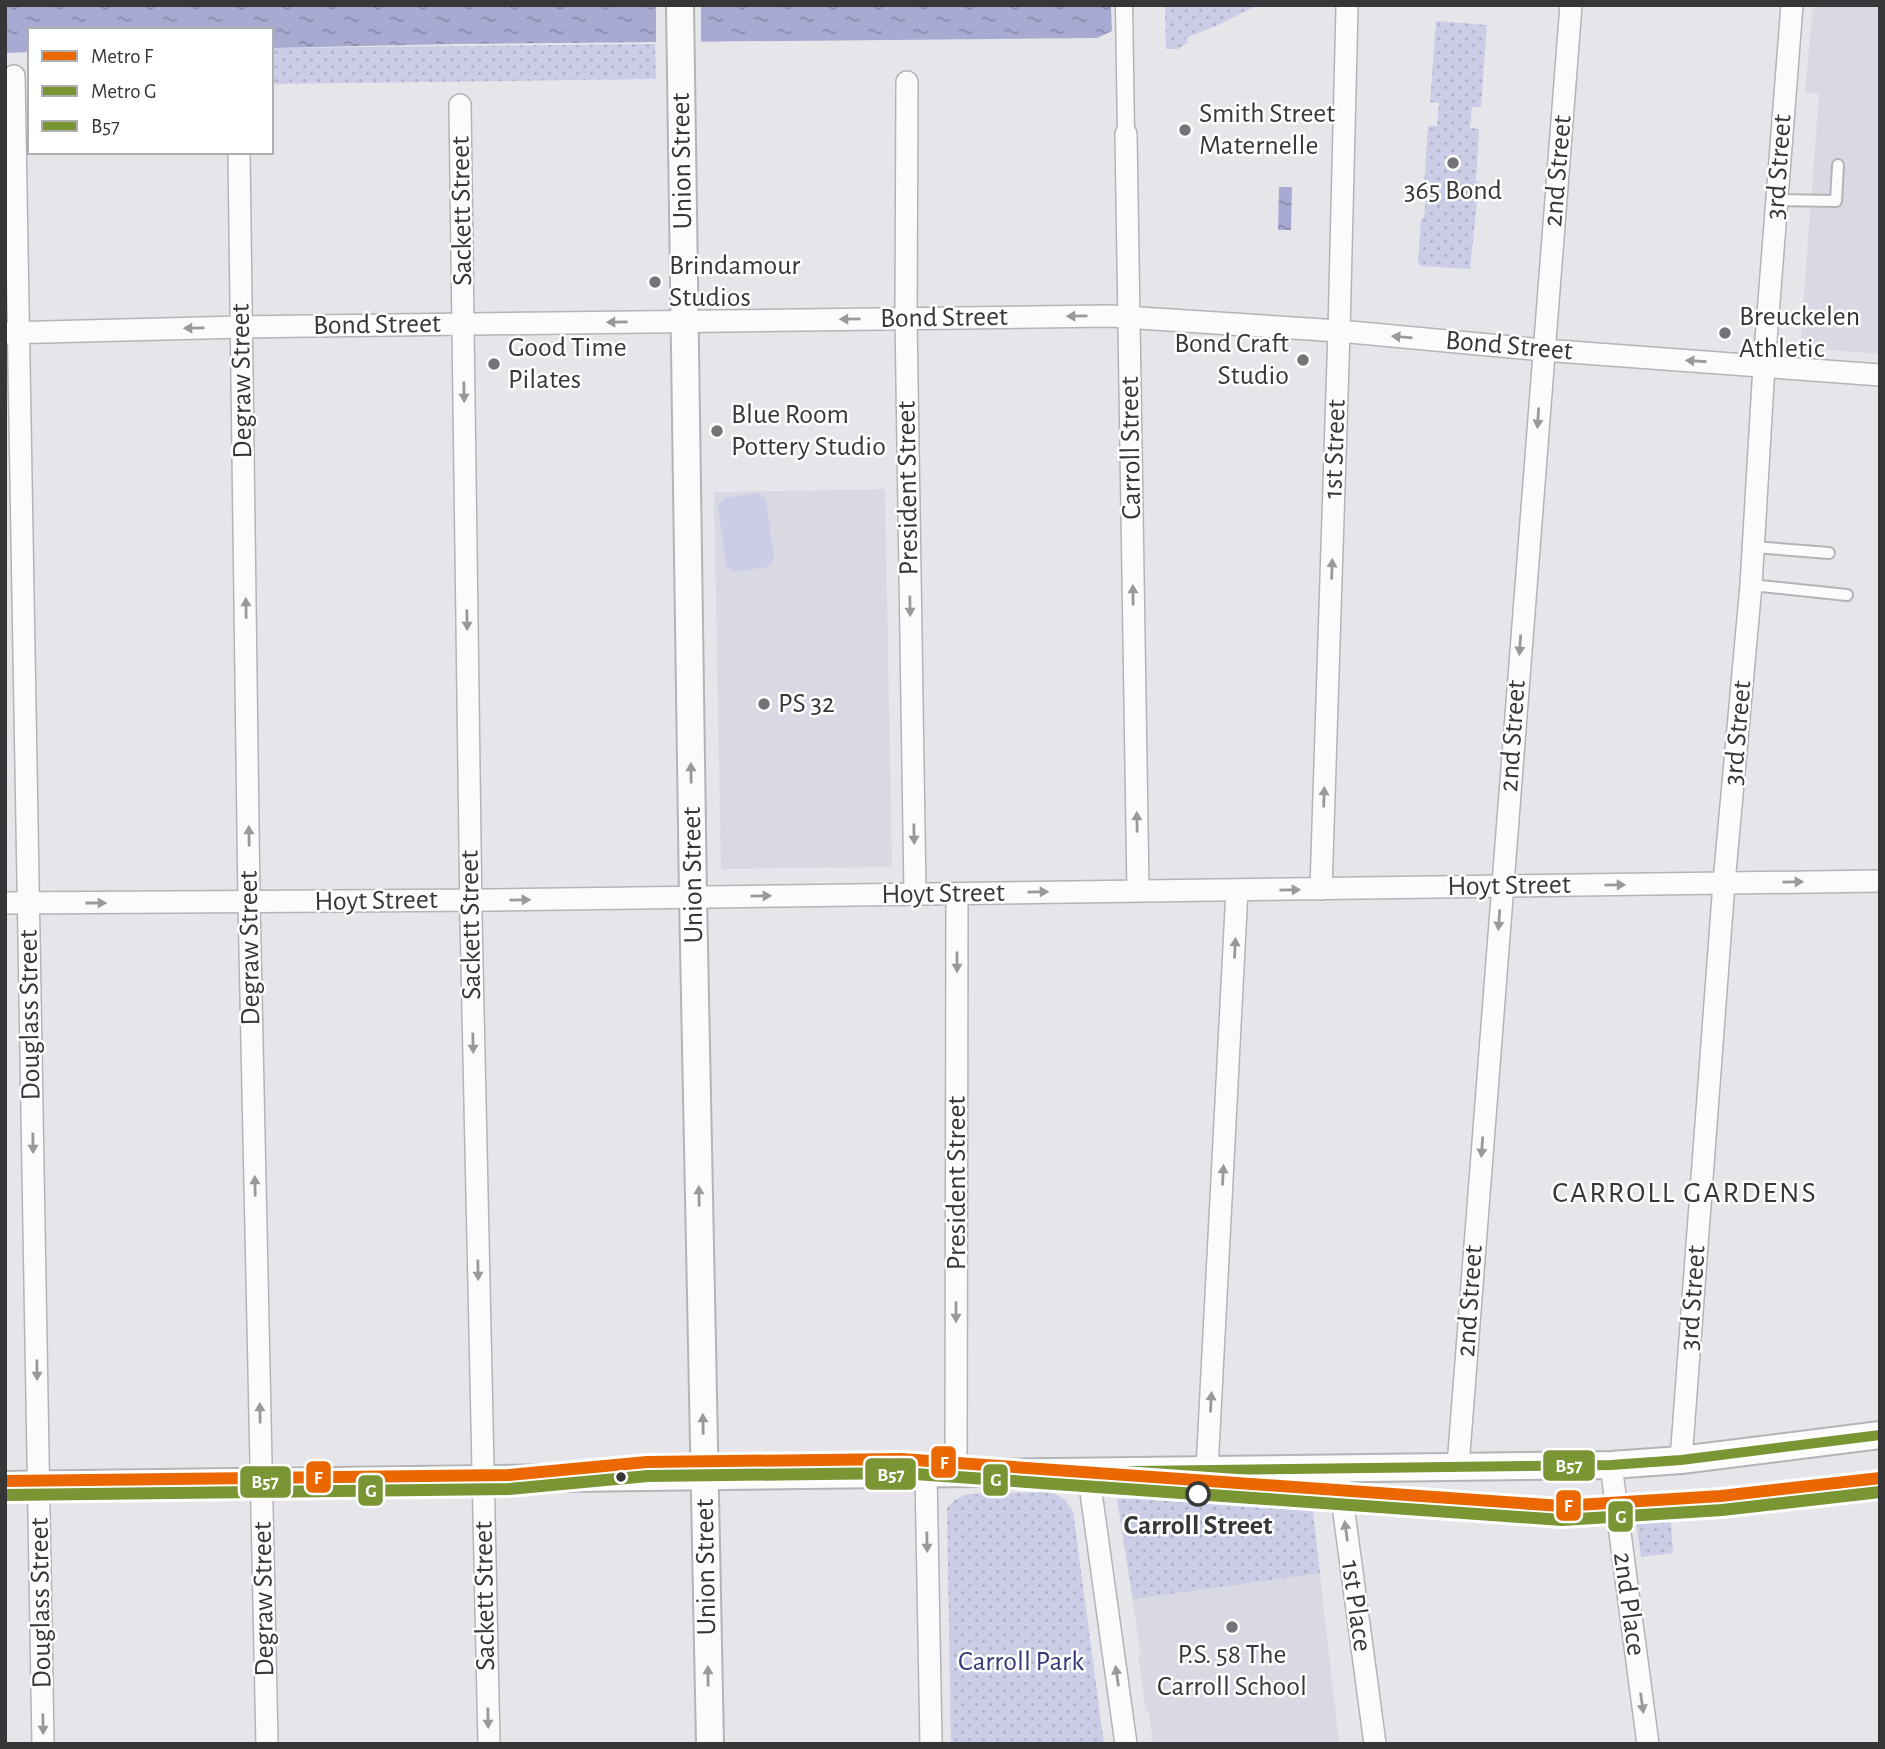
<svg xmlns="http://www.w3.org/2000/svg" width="1885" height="1749" font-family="'Alegreya Sans',sans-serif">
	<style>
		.built { fill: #d8d9e3 }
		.green { fill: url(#green-dots) }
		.pitch { fill: #cbcde6 }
		.water { fill: url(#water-ripples) }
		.pier { fill: #e6e6ea }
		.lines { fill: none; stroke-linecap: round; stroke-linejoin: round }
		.service-casing { stroke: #b3b4b7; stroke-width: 14 }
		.pedestrian-casing { stroke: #b3b4b7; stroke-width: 19 }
		.minor-casing { stroke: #b3b4b7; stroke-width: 24 }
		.tertiary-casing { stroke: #b3b4b7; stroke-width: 30 }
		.service { stroke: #fbfbfc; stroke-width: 10 }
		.pedestrian { stroke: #fbfbfc; stroke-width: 16 }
		.minor { stroke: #fbfbfc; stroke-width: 21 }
		.tertiary { stroke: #fbfbfc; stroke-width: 26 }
		.bus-1-casing { stroke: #fff; stroke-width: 16 }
		.bus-1 { stroke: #799534; stroke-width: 10 }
		.metro-1-casing { stroke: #fff; stroke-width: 18 }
		.metro-2-casing { stroke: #fff; stroke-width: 18 }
		.metro-1 { stroke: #eb6800; stroke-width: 12 }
		.metro-2 { stroke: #799534; stroke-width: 12 }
		.oneway { fill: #99999b }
		.poi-dot { fill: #747478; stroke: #fff; stroke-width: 2.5 }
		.bus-dot { fill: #37373a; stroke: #fff; stroke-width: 2.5 }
		.stop-dot { fill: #fff; stroke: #37373a; stroke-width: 3.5 }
		.labels { text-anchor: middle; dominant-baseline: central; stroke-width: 5; stroke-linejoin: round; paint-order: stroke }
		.poi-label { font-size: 28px; fill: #37373a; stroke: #fff; text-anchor: start }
		.street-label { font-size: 28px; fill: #37373a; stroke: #fff }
		.stop-label { font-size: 28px; font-weight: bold; fill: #37373a; stroke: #fff }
		.park-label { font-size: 28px; fill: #383779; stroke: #fff }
		.neighbourhood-label { font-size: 30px; letter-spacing: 2px; fill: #37373a; stroke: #fff }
		.line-badge { stroke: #fff; stroke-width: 2.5 }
		.badge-label { font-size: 19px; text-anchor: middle; font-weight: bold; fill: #fff }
	</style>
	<defs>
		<pattern id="green-dots" width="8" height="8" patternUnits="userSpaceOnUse" patternTransform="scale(1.75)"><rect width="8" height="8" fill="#cbcde6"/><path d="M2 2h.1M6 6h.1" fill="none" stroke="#afb1c6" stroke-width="1.8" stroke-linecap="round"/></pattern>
		<pattern id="water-ripples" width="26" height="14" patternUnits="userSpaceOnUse" patternTransform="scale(1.75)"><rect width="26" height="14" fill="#a8aad2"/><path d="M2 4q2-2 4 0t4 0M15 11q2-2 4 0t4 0" fill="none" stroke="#8a8bab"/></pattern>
	</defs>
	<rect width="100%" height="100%" fill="#e6e6ea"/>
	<g class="built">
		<polygon points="1813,5 1880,5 1880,354 1800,348 1819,94 1805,92"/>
		<polygon points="885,489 892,867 721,869 714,492"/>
		<polygon points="1311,1496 1339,1742 1326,1744 1153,1744 1149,1712 1146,1711 1138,1656 1141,1655 1117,1499"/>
	</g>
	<g class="green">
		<polygon points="1170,5 1258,5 1214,27 1186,38 1188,43 1178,49 1166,49 1165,7"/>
		<polygon points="1436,21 1487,25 1481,107 1472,107 1470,128 1479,129 1476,181 1479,181 1470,269 1420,266 1418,262 1421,218 1424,218 1427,186 1424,186 1428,126 1437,126 1439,103 1430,102"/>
		<polygon points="655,44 656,79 271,84 271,48"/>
		<polygon points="1051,1492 1064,1499 1073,1511 1104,1744 951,1744 947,1508 956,1499 968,1494"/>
		<path d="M1669 1492 1673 1553 1641 1557 1634 1508C1639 1491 1654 1493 1669 1492Z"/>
		<polygon points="1311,1496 1320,1573 1133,1599 1117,1499"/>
	</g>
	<polygon class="pitch" points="758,493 766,499 774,559 768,567 734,572 726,566 718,506 724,498"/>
	<g class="water">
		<polygon points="5,5 1115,5 1111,7 1112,31 1097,38 454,44 271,48 271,30 30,30 30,52 5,53"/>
		<polygon points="1279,187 1292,187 1291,230 1278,230"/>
	</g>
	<polygon class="pier" points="656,5 701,5 701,45 656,46"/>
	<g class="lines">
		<g class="service-casing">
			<g id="service">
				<polyline points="1776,200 1836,201 1838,165"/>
				<polyline points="1754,547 1829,553"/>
				<polyline points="1751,585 1847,595"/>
			</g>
		</g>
		<g class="pedestrian-casing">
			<polyline id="pedestrian" points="1124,5 1126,134"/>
		</g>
		<g class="minor-casing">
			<g id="minor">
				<polyline points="14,76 43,1744"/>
				<polyline points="907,82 906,318 915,894"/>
				<polyline points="460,105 471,918 489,1744"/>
				<polyline points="1126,134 1138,890"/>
				<polyline points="239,152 249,902 267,1744"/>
				<polyline points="5,333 242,327 1109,316 1339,331 1543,350 1880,375"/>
				<polyline points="1321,889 1339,331 1347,8"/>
				<polyline points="5,903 492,900 1880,881"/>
				<polyline points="1681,1460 1724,883 1751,585 1764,366 1792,5"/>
				<polyline points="1611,1465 1648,1744"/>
				<polyline points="1458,1466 1571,5"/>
				<polyline points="1338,1468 1375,1744"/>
				<polyline points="1207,1470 1237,890"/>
				<polyline points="1088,1471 1126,1744"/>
				<polyline points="956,1473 957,894"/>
				<polyline points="926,1474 931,1744"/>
			</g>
		</g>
		<g class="tertiary-casing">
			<g id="tertiary">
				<polyline points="680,5 693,897 710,1744"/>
				<polyline points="5,1485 1611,1465 1681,1460 1880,1435"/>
			</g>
		</g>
		<use href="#service" class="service"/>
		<use href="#pedestrian" class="pedestrian"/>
		<use href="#minor" class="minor"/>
		<use href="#tertiary" class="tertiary"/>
		<g class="bus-1-casing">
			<polyline id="bus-1" points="5,1485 1611,1465 1681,1460 1880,1435"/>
		</g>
		<use href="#bus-1" class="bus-1"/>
		<g class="metro-1-casing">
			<polyline id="metro-1" points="5,1481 509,1475 647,1462 901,1459 1561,1506 1721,1496 1880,1478"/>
		</g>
		<g class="metro-2-casing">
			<polyline id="metro-2" points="5,1495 509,1489 648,1476 901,1473 1562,1520 1722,1510 1880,1492"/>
		</g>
		<use href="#metro-1" class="metro-1"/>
		<use href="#metro-2" class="metro-2"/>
	</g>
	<defs><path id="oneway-solid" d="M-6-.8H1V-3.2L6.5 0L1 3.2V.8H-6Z" transform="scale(1.75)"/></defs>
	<g class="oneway">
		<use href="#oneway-solid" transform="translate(1077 316) rotate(179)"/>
		<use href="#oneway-solid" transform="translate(850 319) rotate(179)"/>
		<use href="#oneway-solid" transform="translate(617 322) rotate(179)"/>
		<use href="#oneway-solid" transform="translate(194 328) rotate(179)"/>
		<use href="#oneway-solid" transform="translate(1402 337) rotate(-175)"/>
		<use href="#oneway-solid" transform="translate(1696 361) rotate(-176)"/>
		<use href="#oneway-solid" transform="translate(464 392) rotate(89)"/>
		<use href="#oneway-solid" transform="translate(1538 418) rotate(94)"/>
		<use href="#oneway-solid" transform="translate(1332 569) rotate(-88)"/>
		<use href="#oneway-solid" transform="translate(1133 595) rotate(-91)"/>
		<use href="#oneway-solid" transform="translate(910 606) rotate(89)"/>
		<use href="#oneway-solid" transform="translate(246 608) rotate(-91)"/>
		<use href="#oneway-solid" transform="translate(467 620) rotate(89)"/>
		<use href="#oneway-solid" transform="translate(1520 645) rotate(94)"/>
		<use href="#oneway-solid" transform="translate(691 773) rotate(-91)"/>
		<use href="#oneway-solid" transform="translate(1324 797) rotate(-88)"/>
		<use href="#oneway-solid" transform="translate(1137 822) rotate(-91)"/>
		<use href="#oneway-solid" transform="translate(914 834) rotate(89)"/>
		<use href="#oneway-solid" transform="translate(249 836) rotate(-91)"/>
		<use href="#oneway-solid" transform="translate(1793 882) rotate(-1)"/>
		<use href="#oneway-solid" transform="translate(1615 885) rotate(-1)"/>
		<use href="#oneway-solid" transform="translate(1290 890) rotate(-1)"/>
		<use href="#oneway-solid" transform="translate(1038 892) rotate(-1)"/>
		<use href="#oneway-solid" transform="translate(761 896) rotate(-1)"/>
		<use href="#oneway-solid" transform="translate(520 900) rotate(-1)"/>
		<use href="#oneway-solid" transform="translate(96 903)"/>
		<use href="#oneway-solid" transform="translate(1499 920) rotate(94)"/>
		<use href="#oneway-solid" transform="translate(1235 948) rotate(-87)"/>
		<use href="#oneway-solid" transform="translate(957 962) rotate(90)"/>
		<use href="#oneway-solid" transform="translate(473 1043) rotate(89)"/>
		<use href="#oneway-solid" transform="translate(33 1143) rotate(89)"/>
		<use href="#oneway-solid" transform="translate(1482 1147) rotate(94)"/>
		<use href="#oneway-solid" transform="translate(1223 1175) rotate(-87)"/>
		<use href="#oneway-solid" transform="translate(255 1186) rotate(-91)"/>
		<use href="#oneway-solid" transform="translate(699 1196) rotate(-91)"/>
		<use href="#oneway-solid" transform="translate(478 1270) rotate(89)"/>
		<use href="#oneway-solid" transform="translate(956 1312) rotate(90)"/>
		<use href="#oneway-solid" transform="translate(37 1370) rotate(89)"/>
		<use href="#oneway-solid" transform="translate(1211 1402) rotate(-87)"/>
		<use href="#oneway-solid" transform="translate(260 1413) rotate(-91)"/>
		<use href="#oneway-solid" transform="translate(703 1424) rotate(-91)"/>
		<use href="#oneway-solid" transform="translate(1346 1531) rotate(-98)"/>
		<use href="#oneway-solid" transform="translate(927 1542) rotate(89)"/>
		<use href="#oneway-solid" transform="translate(708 1676) rotate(-91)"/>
		<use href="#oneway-solid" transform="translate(1117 1676) rotate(-98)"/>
		<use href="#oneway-solid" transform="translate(1642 1703) rotate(82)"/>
		<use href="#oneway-solid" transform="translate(488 1718) rotate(89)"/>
		<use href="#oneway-solid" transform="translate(43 1724) rotate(89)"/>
	</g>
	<g class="poi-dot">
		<circle cx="1185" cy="130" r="7"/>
		<circle cx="1453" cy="163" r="7"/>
		<circle cx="655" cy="282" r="7"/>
		<circle cx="1725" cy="333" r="7"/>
		<circle cx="1303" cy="360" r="7"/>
		<circle cx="494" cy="364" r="7"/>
		<circle cx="717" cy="431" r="7"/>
		<circle cx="764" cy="704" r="7"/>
		<circle cx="1232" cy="1627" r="7"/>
	</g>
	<circle class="bus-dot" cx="621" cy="1477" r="6"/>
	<circle class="stop-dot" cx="1198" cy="1494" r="11"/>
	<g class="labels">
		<g class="poi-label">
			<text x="1199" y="114">Smith Street<tspan x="1199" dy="32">Maternelle</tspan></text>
			<text x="1453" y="191" text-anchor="middle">365 Bond</text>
			<text x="669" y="266">Brindamour<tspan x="669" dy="32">Studios</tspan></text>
			<text x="1739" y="317">Breuckelen<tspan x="1739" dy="32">Athletic</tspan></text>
			<text x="1289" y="344" text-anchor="end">Bond Craft<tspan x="1289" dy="32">Studio</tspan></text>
			<text x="508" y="348">Good Time<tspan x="508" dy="32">Pilates</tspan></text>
			<text x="731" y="415">Blue Room<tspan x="731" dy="32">Pottery Studio</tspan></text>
			<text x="778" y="704">PS 32</text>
			<text x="1232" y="1655" text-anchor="middle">P.S. 58 The<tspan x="1232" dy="32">Carroll School</tspan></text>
		</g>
		<g class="street-label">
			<text transform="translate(682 161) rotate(-91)">Union Street</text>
			<text transform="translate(1779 167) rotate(-86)">3rd Street</text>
			<text transform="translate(1558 171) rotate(-85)">2nd Street</text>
			<text transform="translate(462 211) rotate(-91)">Sackett Street</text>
			<text transform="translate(944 318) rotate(-1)">Bond Street</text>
			<text transform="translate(377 325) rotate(-1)">Bond Street</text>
			<text transform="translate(1509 346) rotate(5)">Bond Street</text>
			<text transform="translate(242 381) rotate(-91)">Degraw Street</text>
			<text transform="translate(1131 448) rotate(-91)">Carroll Street</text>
			<text transform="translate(1335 449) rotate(-88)">1st Street</text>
			<text transform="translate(908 488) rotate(-91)">President Street</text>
			<text transform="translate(1738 733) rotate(-85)">3rd Street</text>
			<text transform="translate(1513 736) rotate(-86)">2nd Street</text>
			<text transform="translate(693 875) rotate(-91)">Union Street</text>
			<text transform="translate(1509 886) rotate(-1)">Hoyt Street</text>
			<text transform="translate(943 894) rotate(-1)">Hoyt Street</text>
			<text transform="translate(376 901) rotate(-1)">Hoyt Street</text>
			<text transform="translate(471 925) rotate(-91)">Sackett Street</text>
			<text transform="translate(250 948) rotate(-91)">Degraw Street</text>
			<text transform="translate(30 1015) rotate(-91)">Douglass Street</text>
			<text transform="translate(957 1183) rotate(-90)">President Street</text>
			<text transform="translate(1693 1298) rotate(-86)">3rd Street</text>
			<text transform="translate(1470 1301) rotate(-86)">2nd Street</text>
			<text transform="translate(706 1567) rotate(-91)">Union Street</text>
			<text transform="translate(485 1596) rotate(-91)">Sackett Street</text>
			<text transform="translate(264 1599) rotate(-91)">Degraw Street</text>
			<text transform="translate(41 1603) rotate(-91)">Douglass Street</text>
			<text transform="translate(1629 1604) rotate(82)">2nd Place</text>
			<text transform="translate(1356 1606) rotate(82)">1st Place</text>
		</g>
		<g class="stop-label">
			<text x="1198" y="1526">Carroll Street</text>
		</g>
		<g class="park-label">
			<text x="1021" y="1662">Carroll Park</text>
		</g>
		<g class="neighbourhood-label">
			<text x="1685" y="1193">CARROLL GARDENS</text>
		</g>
	</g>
	<g class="line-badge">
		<rect x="930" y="1445" width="27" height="34" rx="7" fill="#eb6800"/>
		<rect x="1542" y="1449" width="54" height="33" rx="7" fill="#799534"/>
		<rect x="864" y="1457" width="53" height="34" rx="7" fill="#799534"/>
		<rect x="305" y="1460" width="27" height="34" rx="7" fill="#eb6800"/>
		<rect x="982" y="1463" width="27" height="34" rx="7" fill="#799534"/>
		<rect x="239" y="1465" width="53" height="34" rx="7" fill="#799534"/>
		<rect x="357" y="1474" width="27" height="33" rx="7" fill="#799534"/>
		<rect x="1555" y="1489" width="27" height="33" rx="7" fill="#eb6800"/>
		<rect x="1607" y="1500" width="27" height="33" rx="7" fill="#799534"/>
	</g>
	<g class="badge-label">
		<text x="944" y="1469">F</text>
		<text x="1569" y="1472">B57</text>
		<text x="891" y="1481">B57</text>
		<text x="318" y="1484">F</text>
		<text x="996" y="1486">G</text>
		<text x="265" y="1488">B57</text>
		<text x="371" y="1497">G</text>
		<text x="1568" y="1512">F</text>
		<text x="1621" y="1523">G</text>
	</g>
	<rect width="1885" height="1749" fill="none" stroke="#37373a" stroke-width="14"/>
	<rect x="28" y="28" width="245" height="126" fill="#ffffff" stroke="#afafb0" stroke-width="2"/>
	<rect x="42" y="51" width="35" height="10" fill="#eb6800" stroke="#afafb0" stroke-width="2"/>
	<text x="91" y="63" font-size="21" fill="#37373a">Metro F</text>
	<rect x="42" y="86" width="35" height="10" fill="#799534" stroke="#afafb0" stroke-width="2"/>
	<text x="91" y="98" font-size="21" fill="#37373a">Metro G</text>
	<rect x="42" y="121" width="35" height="10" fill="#799534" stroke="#afafb0" stroke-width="2"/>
	<text x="91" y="133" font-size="21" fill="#37373a">B57</text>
</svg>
